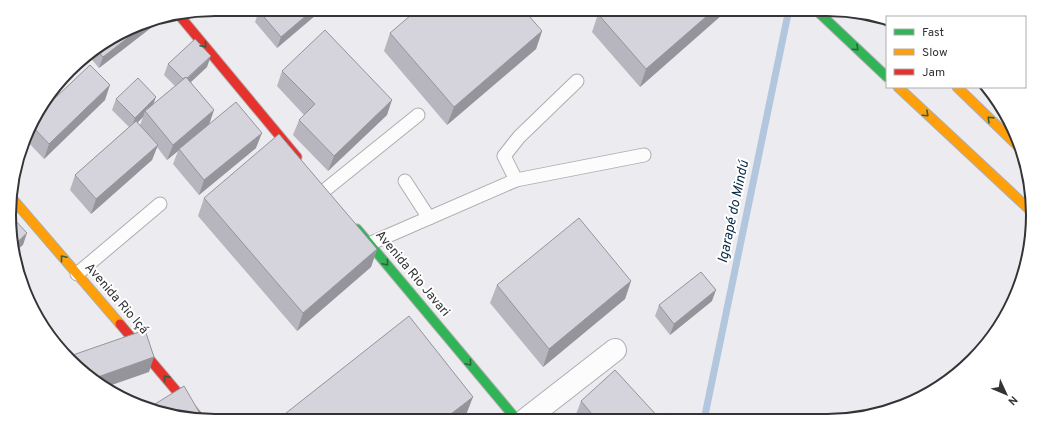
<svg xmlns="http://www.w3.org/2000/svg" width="1042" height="430" font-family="Overpass,sans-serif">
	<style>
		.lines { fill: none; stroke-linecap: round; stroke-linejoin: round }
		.stream { stroke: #b2c7dd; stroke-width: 7 }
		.lane-casing { stroke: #aeadb0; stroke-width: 15 }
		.street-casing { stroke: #aeadb0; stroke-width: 24 }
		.fast-casing { stroke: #aeadb0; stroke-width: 11 }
		.slow-casing { stroke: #aeadb0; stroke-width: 11 }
		.jam-casing { stroke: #aeadb0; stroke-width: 11 }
		.lane { stroke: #fcfcfd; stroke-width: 13 }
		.street { stroke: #fcfcfd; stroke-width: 22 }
		.fast { stroke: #30b455; stroke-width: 9 }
		.slow { stroke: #ff9f0a; stroke-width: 9 }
		.jam { stroke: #e5322d; stroke-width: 9 }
		.wall { fill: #b7b6be; fill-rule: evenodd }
		.shaded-wall { fill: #95949b }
		.building { fill: #d5d4dd; stroke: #95949b }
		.oneway { stroke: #336041 }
		.labels { text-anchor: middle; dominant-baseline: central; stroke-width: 4; stroke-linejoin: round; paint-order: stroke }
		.street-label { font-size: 13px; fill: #343336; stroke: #fff }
		.water-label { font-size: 14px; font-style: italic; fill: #082b49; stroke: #fff }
		.rim { fill: none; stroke: #343336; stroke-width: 2 }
	</style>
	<rect width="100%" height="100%" fill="#ecebef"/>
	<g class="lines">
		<polyline class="stream" points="704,420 789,9"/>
		<g class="lane-casing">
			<g id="lane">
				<polyline points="516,180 504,156 519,137 577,81"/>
				<polyline points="405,181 429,218"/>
				<polyline points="325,190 418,115"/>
				<polyline points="369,244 516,180 644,155"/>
				<polyline points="77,274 160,204"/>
			</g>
		</g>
		<g class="street-casing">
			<polyline id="street" points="525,420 615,350"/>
		</g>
		<g class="fast-casing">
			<g id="fast">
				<polyline points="815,9 887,77"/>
				<polyline points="357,229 517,420"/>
			</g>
		</g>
		<g class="slow-casing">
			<g id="slow">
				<polyline points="884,18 887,21"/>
				<polyline points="898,87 1031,211"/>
				<polyline points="957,87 1018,146"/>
				<polyline points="11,197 120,324"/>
			</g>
		</g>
		<g class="jam-casing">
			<g id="jam">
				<polyline points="179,15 297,157"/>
				<polyline points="120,324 200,419"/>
			</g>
		</g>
		<use href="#lane" class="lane"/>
		<use href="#street" class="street"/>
		<use href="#fast" class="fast"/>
		<use href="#slow" class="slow"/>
		<use href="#jam" class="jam"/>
	</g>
	<g class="wall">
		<polygon points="323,9 277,48 255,22 259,11"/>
		<polygon points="585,9 596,9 590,14"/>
		<polygon points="604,9 725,9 723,14 640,87 592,32 598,14"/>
		<polygon points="155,19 152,27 99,68 88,55 149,20"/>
		<polygon points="542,31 536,49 447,125 384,51 390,33"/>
		<path d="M168 64 207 67 191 82 209 124 256 148 199 195 173 164 178 151 167 160 157 147 152 160 91 214 70 190 75 175 129 127 112 110 116 99 154 104 175 86 164 75ZM143 117 140 125 138 122Z"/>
		<polygon points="282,71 387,115 328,171 293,135 299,120 304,115 277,86"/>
		<polygon points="105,100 44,159 27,141 34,118"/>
		<polygon points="204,198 377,249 371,267 297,331 198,216"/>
		<polygon points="631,281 625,299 543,367 490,303 497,285"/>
		<polygon points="712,301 670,335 655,316 659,305"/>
		<polygon points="581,401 660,420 578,420 575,417"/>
		<polygon points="466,415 460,420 279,421 281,417"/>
	</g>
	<g class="shaded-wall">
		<polygon points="314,9 323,9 277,48 281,37"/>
		<polygon points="592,9 596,9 590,14"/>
		<polygon points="715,9 725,9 723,14 640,87 646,69"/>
		<polygon points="152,19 155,19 152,27 99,68 103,57"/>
		<polygon points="542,31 536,49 447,125 454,107"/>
		<polygon points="211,56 207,67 180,92 185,81"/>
		<polygon points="110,85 105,100 44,159 49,144"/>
		<polygon points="156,97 152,108 145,111 143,117 131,129 135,118"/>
		<polygon points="392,100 387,115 328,171 334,156"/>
		<polygon points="214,110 209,125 179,149 178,151 167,160 173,145"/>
		<polygon points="262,133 256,148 199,195 204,180"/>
		<polygon points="158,145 152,160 91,214 96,199"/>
		<polygon points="27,233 23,245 13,253 13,246"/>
		<polygon points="377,249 371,267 297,331 303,313"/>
		<polygon points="631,281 625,299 543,367 549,349"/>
		<polygon points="716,290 712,301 670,335 674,324"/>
		<polygon points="154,357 149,372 106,387 92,379"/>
		<polygon points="473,397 466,415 460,420 443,420"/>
	</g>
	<g class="building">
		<polygon points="261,9 314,9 281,37 259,11"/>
		<polygon points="418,9 523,9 542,31 454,107 390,33"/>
		<polygon points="604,9 715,9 646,69 598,14"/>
		<polygon points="152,19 103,57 97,50 149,20"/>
		<polygon points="325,30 392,100 334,156 299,120 315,104 282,71"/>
		<polygon points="195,39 211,56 187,78 186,77 183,79 168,64"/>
		<polygon points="90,65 110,85 49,144 32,126 34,118"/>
		<polygon points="186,77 214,110 173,145 145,111"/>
		<polygon points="138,78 156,97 135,118 116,99"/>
		<polygon points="236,102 262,133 204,180 179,149"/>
		<polygon points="136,121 158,145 96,199 75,175"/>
		<polygon points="279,134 377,249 303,313 204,198"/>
		<polygon points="12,217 27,233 13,246"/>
		<polygon points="579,218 631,281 549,349 497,285"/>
		<polygon points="701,272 716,290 674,324 659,305"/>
		<polygon points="409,316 473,397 443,420 284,421 281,417"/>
		<polygon points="145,330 154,357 92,379 89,378 70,356"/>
		<polygon points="615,370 660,419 660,420 597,420 581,401"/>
		<polygon points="184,386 202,417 199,418 149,410 147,409"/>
		<polygon points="670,413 676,420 662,420"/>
	</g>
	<defs><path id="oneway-chevron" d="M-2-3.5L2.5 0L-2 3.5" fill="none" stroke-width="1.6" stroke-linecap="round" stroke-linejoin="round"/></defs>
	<g class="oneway">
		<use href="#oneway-chevron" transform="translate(204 45) rotate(50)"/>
		<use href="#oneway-chevron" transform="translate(856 48) rotate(43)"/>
		<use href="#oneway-chevron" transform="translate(926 114) rotate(43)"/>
		<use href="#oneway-chevron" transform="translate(990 119) rotate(-136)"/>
		<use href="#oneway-chevron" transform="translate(63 258) rotate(-130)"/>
		<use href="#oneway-chevron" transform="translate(386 263) rotate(50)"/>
		<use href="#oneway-chevron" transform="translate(469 363) rotate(50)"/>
		<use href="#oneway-chevron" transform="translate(166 378) rotate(-131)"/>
	</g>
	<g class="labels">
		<g class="street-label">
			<text transform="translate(412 274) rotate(50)">Avenida Rio Javari</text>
			<text transform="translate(116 299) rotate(49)">Avenida Rio Içá</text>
		</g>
		<g class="water-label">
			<text transform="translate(734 212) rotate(-78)">Igarapé do Mindú</text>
		</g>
	</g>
	<path d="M0 0H1042V430H0ZM215 16H827A199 199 0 0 1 1026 215V215A199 199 0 0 1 827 414H215A199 199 0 0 1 16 215V215A199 199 0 0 1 215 16Z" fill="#fff" fill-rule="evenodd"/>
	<path class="rim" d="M215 16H827A199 199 0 0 1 1026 215V215A199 199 0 0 1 827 414H215A199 199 0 0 1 16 215V215A199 199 0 0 1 215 16Z"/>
	<rect x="886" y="16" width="140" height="72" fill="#ffffff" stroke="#aeadaf"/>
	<rect x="894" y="29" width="20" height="6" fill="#30b455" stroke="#aeadaf"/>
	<text x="922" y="36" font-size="12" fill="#343336">Fast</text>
	<rect x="894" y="49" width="20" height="6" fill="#ff9f0a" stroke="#aeadaf"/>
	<text x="922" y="56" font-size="12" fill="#343336">Slow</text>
	<rect x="894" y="69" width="20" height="6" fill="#e5322d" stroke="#aeadaf"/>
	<text x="922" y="76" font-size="12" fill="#343336">Jam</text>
	<g transform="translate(1006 394) rotate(134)" stroke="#ffffff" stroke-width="3" paint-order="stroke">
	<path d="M0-3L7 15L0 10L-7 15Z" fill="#343336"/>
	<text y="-6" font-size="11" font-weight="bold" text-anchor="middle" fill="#343336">N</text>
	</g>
</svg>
